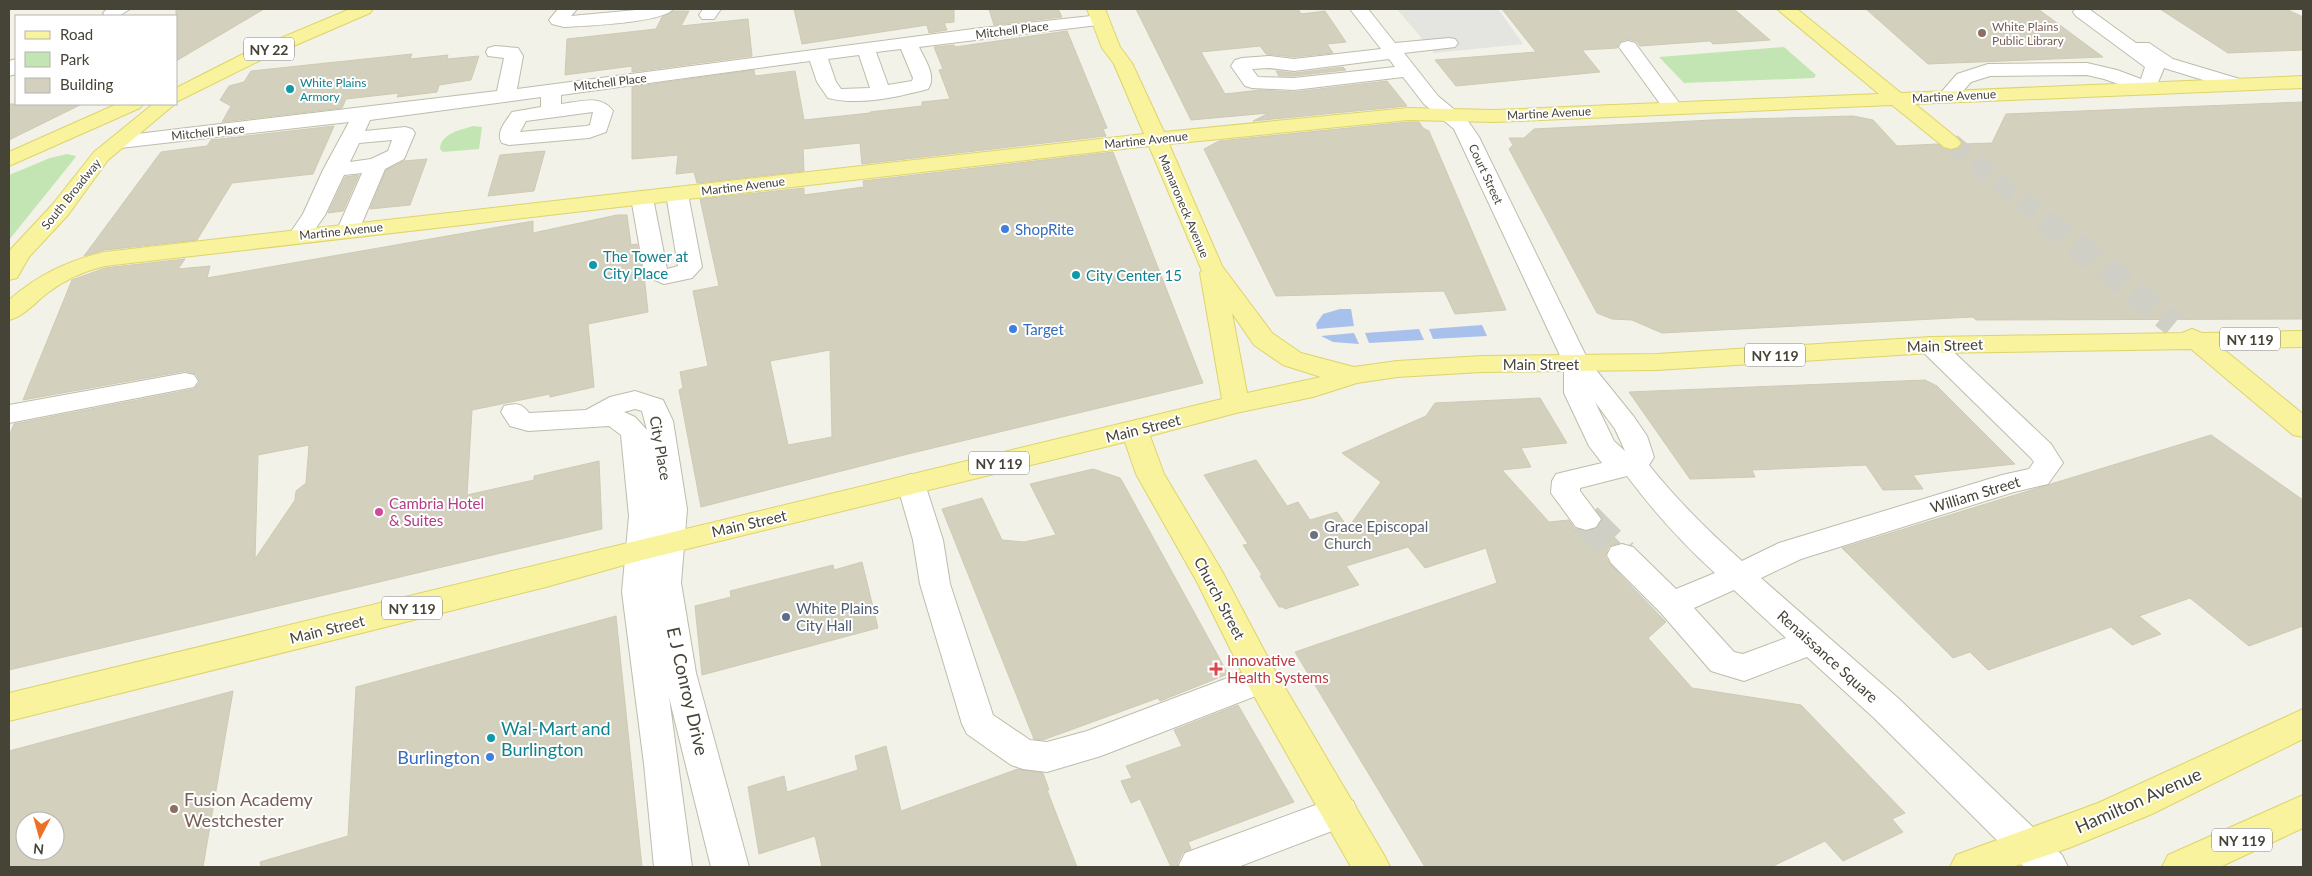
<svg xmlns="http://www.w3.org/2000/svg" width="2312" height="876" font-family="Lato,sans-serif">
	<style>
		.green { fill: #c3e5b3 }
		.parking { fill: #e4e4e0 }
		.water { fill: #a8c1ec }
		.building { fill: #d4d0be; stroke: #cecab2; fill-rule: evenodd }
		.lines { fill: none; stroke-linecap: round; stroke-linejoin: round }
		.minor-tunnel { stroke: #d0cfc5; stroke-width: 33; stroke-dasharray: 33 16; stroke-linecap: butt }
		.major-tunnel-far1 { stroke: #d0cfc5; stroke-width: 20; stroke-dasharray: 20 10; stroke-linecap: butt }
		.major-tunnel { stroke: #d0cfc5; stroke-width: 26; stroke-dasharray: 26 12; stroke-linecap: butt }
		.minor-casing { stroke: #bebcab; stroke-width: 2 }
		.major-casing { stroke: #ddd46c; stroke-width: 2 }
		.minor { fill: #fff; fill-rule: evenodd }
		.major { fill: #f8f39c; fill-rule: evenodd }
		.education-dot { fill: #8d6e63; stroke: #fff; stroke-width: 2 }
		.culture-dot { fill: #0f9aa8; stroke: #fff; stroke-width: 2 }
		.shop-dot { fill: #3f7fe0; stroke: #fff; stroke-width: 2 }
		.hotel-dot { fill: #d1479c; stroke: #fff; stroke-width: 2 }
		.worship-dot { fill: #6b7280; stroke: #fff; stroke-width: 2 }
		.service-dot { fill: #5c6f8a; stroke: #fff; stroke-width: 2 }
		.health-dot { fill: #e0444e; stroke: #fff; stroke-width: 2 }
		.labels { text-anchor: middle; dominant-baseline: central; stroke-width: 4; stroke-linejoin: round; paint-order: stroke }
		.far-education-label { font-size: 12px; fill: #785e54; stroke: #fff; text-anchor: start }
		.far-street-label { font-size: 12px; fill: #464337; stroke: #fff }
		.far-culture-label { font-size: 12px; fill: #0d838f; stroke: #fff; text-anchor: start }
		.shield { fill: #fff; stroke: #7e7b73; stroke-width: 1 }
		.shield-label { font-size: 14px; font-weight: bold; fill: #464337 }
		.shop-label { font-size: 15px; fill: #366cbe; stroke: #fff; text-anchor: start }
		.culture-label { font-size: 15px; fill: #0d838f; stroke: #fff; text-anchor: start }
		.street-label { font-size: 15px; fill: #464337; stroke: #fff }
		.hotel-label { font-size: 15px; fill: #b23c85; stroke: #fff; text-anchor: start }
		.worship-label { font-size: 15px; fill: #5b616d; stroke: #fff; text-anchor: start }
		.service-label { font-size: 15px; fill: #4e5e75; stroke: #fff; text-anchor: start }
		.health-label { font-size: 15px; fill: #be3a42; stroke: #fff; text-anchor: start }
		.near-street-label { font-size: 18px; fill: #464337; stroke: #fff }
		.near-culture-label { font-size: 18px; fill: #0d838f; stroke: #fff; text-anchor: start }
		.near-shop-label { font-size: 18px; fill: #366cbe; stroke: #fff; text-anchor: end }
		.near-education-label { font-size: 18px; fill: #785e54; stroke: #fff; text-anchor: start }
	</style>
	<rect width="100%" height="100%" fill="#f3f2e8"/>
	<g class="green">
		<polygon points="1784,47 1816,75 1814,78 1684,83 1659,57"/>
		<path d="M473 126 482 127 479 149 443 152 440 149C441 133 461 130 473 126Z"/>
		<polygon points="67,154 76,156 75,158 9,240 9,175 50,158"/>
	</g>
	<polygon class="parking" points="1397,9 1498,9 1523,44 1434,53"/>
	<g class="water">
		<polygon points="1340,309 1351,309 1354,326 1317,329 1316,324 1323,314"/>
		<polygon points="1482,325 1487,336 1433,339 1429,329"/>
		<polygon points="1419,329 1424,340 1369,343 1365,333"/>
		<polygon points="1354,333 1359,344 1333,342 1321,336"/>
	</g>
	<g class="building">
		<polygon points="176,9 264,9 176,61"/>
		<polygon points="794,9 954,9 954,22 944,23 947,30 929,33 927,25 802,44"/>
		<polygon points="989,9 1058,9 1062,17 994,25"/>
		<polygon points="1136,9 1298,9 1301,14 1325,11 1346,42 1327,44 1333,53 1294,57 1266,54 1260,46 1201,52 1225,94 1260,90 1294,92 1387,81 1407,106 1253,121 1269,113 1191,120"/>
		<polygon points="1502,9 1734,9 1770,40 1713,44 1710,41 1640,46 1636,41 1627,39 1619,42 1617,48 1582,50 1600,72 1456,86 1435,60 1536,52"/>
		<polygon points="1866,9 2038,9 2103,57 1928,64"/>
		<polygon points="2160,9 2286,9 2303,17 2303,50 2228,53"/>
		<polygon points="673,11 689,11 681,26 748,19 752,56 632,72 632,66 565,75 567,39 656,29 662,17"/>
		<polygon points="1067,31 1107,128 1103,129 1106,136 862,164 860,143 803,149 804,171 697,183 694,172 676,174 678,155 632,159 632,87 754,70 755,76 795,71 804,120 870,113 870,112 922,106 922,102 950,99 939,70 943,69 934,47 954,45 955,47"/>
		<polygon points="412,54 410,59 448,55 447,59 479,56 471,80 439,85 437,92 397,97 399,93 346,99 342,108 222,122 231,106 220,100 229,86 244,82 251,71"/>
		<polygon points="1343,67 1346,70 1294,76 1279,76 1276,71 1294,73"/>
		<polygon points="2303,102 2303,319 1976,320 1973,317 1953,318 1662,333 1632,320 1612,319 1597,313 1509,149 1513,145 1509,138 1524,138 1534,129 1712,120 1853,116 1873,120 1897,146 1938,144 1952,151 1959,149 1963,144 1992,143 2006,114"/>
		<polygon points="9,104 82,104 9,140"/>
		<polygon points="1408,122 1419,122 1423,128 1429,131 1506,310 1455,314 1444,291 1276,296 1204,149 1219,141"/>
		<polygon points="334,126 313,174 232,183 197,240 104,250 84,256 161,152 207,146 211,140"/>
		<polygon points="545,151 534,191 488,196 500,155"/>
		<path d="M1113 152 1203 383 908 454 701 507 679 390 683 388 680 372 708 366 693 291 719 286 700 199 804 188V195L864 187 863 181ZM830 350 832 437 788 445 770 361Z"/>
		<polygon points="427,159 410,205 370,209 386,170 404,161"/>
		<polygon points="359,175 343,211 328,213 345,177"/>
		<path d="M617 215H627L631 245 637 244 644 275 648 312 588 324 594 387 550 397V394L472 410 467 495 534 480V476L599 461 602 529 9 670V436L14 424 194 389 200 382 196 374 185 371 23 400 72 280 105 268 185 259 178 269 210 266 207 278 533 221V233ZM309 445 306 483 296 491 295 500 255 559 258 455Z"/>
		<polygon points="1925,380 1937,386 2015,464 1913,475 1923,489 1883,490 1866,465 1752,470 1755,477 1690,479 1629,392"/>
		<polygon points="1540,398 1567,443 1521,448 1531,467 1502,470 1549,522 1569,520 1575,529 1585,532 1597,529 1601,523 1620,543 1609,546 1605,556 1610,564 1666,622 1648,638 1692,688 1801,705 1905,813 1892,819 1903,832 1843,861 1825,841 1771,867 1425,867 1295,652 1497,583 1486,548 1425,568 1408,547 1346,566 1359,585 1285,609 1283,607 1279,607 1260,576 1262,575 1243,545 1248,544 1204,475 1256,460 1287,506 1298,502 1310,520 1337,512 1348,528 1381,482 1342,453 1426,416 1435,403"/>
		<polygon points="2211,435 2303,500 2303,626 2249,646 2190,598 2139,616 2161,634 2132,645 2111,627 1988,670 1970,652 1953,658 1842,548"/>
		<polygon points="1093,469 1120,478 1122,481 1228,674 1160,701 1158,698 1043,740 1034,739 942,509 982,498 1002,540 1024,542 1056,535 1030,484"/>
		<polygon points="862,562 878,628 702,675 695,606 731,597 730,591 833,565 834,570"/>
		<polygon points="616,616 642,867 261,867 260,862 348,836 356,687"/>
		<path d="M233 691 203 867H9V751ZM25 821H55V851H25Z"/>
		<polygon points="1238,705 1294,802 1188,842 1191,849 1183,852 1177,864 1178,867 1171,867 1140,799 1131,803 1121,781 1132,778 1126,766 1182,746 1174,730"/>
		<polygon points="886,746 901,811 1018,769 1043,773 1049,790 1047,790 1077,867 822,867 815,836 759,854 748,787 784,776 787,792 858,770 855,756"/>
	</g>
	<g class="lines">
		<polyline class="minor-tunnel" points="1586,519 1622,555"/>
		<polyline class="major-tunnel-far1" points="1951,143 2047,221"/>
		<polyline class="major-tunnel" points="2045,220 2174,324"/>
		<g class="minor-casing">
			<g id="minor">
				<polygon points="107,9 130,9 119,16 105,16 103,13"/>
				<path d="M558 9H577L571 16 647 9H673C663 23 583 26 564 27L552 24 549 20Z"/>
				<polygon points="703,9 721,9 714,19 702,19 699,15"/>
				<path d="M1350 9H1368L1395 43 1449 38 1455 39 1458 43 1455 47 1404 53 1438 96 1468 121 1479 137 1588 360 1634 417 1647 436 1654 457 1649 465C1677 500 1708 531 1742 561L1779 543 2002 475 2029 469 2034 462 2031 458 1922 351 1918 345 1922 339 1931 337 1940 339 2051 444 2063 463 2048 484 2014 492 1801 559 1761 578 1898 698 2062 855 2068 867H2024L1874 718 1807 657 1744 681 1711 671 1661 613 1611 563 1607 555 1611 547 1622 544 1633 547 1676 589 1715 573C1682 543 1654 512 1627 476L1580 488V491L1601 519 1596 527 1586 530 1576 527 1551 493 1552 481 1556 474 1602 463 1589 446 1564 393V364L1454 129 1424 104 1403 77 1294 90 1252 88 1245 86 1231 66 1235 60 1242 58 1269 56 1294 59 1381 49ZM1389 59 1395 67 1294 78 1258 77 1252 69 1269 68 1294 71ZM1595 402 1615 429 1625 451 1614 441ZM1734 590 1786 638 1743 654 1734 652 1694 608Z"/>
				<polygon points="2075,9 2089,9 2136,43 2149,43 2173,59 2243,80 2246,84 2243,88 2236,90 2164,68 2154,92 2147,94 2104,79 2087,75 1990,76 1971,82 1955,100 1948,102 1941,100 1938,96 1957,74 1988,64 2087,63 2117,70 2141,79 2145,67 2076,16 2073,12"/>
				<path d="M1100 15 1106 16 1109 20 1106 24 919 47C925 60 937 76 928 89 897 97 860 106 828 98L817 82 810 61 561 95V104C579 102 601 94 613 111L606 132 589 138 509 145 502 143C495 133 506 121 512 112L541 107V97L370 120 365 131 405 127 412 129 415 133 404 159 385 169 359 230 356 235 348 237 340 235 337 230 362 173 344 175 325 215 307 241 299 243 291 241 288 236 303 214 323 170 349 122 120 148 113 146 110 142 113 138 120 136 497 91 504 58 488 56 486 52 488 48 495 46 518 48 523 56 517 89 973 29ZM901 49 913 78 912 81 888 85 876 52ZM859 55 870 88 841 89 836 82 828 59ZM593 112 590 125 586 126 520 132 526 121ZM392 140 388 151 371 159 350 162 359 143Z"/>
				<polygon points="1628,41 1635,43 1680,104 1683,108 1680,112 1673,114 1666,112 1619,47 1621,43"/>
				<polygon points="16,59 16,74 9,76 9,61"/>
				<polygon points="677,187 685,189 688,194 702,267 692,278 664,284 648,277 644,272 631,198 634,193 642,191 650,193 653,198 667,269 678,266 666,194 669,189"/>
				<polygon points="185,373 194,375 198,381 194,387 9,423 9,405"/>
				<path d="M635 391 663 400 673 421 687 509 681 583 696 673 749 867H711L669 697 692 867H654L644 764 622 592 629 516 621 435 609 426 528 431 510 426 501 412 504 406C516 403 522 403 529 413L586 410 610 397ZM635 409 642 411 647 430 635 417 624 412Z"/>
				<polygon points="911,474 921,477 925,484 943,540 950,584 993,715 1030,740 1047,742 1087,731 1262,665 1274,669 1279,679 1274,689 1101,756 1047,772 1023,769 1011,765 967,734 962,724 920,584 913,540 897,484 901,477"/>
				<polygon points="1340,796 1353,801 1358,812 1353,823 1238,867 1180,867 1179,865 1185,853"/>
			</g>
		</g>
		<g class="major-casing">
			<g id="major">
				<polygon points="350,9 373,9 370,13 259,61 176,102 176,88 245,53"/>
				<path d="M1087 9H1105L1120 47 1132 63 1164 132 1408 108 1494 110 1879 94 1777 9H1797L1901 93 2303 76V88L1915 104 1958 139 1961 143 1958 147 1951 149 1944 147 1892 105 1494 122 1408 120 1169 144 1222 266 1272 333 1301 353 1354 367 1397 361 1482 356 1657 354 1931 337 2182 333 2192 329 2202 333 2303 331V347L2222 348 2303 414V437L2293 435 2191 349 1931 353 1657 370 1482 372 1397 377 1357 383 1313 397 1236 413 1150 436 1164 474 1222 571 1274 669 1384 855 1390 867H1351L1250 689 1197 582 1136 474 1125 442 642 560 546 587 9 721V693L1222 399 1200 273 1202 271 1149 146 105 266C85 271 66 279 49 292 36 301 24 317 9 320V300C38 275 67 261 104 252L1144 134 1114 64 1102 48ZM1232 313 1254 345 1283 365 1321 377 1247 393Z"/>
				<polygon points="117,104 143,104 140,108 9,166 9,152"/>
				<polygon points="153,104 175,104 108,160 68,215 29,257 17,278 9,280 9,252 11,249 52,205 94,152"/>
				<polygon points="2303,709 2303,739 2152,814 2069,848 2012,867 1950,867 1956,855 2098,803"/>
				<polygon points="2303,795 2303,828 2220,867 2162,867 2168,855"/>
			</g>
		</g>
		<use href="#minor" class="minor"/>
		<use href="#major" class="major"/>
	</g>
	<g class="education-dot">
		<circle cx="1982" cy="33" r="5"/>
		<circle cx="174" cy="809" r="5"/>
	</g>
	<g class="culture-dot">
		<circle cx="290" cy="89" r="5"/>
		<circle cx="593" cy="265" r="5"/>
		<circle cx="1076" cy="275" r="5"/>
		<circle cx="491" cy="738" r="5"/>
	</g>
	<g class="shop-dot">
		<circle cx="1005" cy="229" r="5"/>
		<circle cx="1013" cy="329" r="5"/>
		<circle cx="490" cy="757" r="5"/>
	</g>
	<circle class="hotel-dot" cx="379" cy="512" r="5"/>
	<circle class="worship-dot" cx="1314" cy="535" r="5"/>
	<circle class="service-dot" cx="786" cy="617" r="5"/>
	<path class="health-dot" d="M1213.5 661.5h5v5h5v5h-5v5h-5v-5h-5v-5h5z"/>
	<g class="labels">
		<g class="far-education-label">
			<text x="1992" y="26">White Plains<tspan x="1992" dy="14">Public Library</tspan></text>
		</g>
		<g class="far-street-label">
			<text transform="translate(1012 30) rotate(-7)">Mitchell Place</text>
			<text transform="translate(610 82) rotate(-7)">Mitchell Place</text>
			<text transform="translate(1954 96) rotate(-3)">Martine Avenue</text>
			<text transform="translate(1549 113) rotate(-3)">Martine Avenue</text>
			<text transform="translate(208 132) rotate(-6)">Mitchell Place</text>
			<text transform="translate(1146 140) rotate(-6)">Martine Avenue</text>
			<text transform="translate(1486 174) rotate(65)">Court Street</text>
			<text transform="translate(743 186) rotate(-7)">Martine Avenue</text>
			<text transform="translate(71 194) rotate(-51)">South Broadway</text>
			<text transform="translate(1184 206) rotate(67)">Mamaroneck Avenue</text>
			<text transform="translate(341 231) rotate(-6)">Martine Avenue</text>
		</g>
		<g class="far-culture-label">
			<text x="300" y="82">White Plains<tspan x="300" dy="14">Armory</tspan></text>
		</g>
		<g class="shield">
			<rect x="244" y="37.5" width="50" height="23" rx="4"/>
			<rect x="2220" y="327.5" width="60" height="23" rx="4"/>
			<rect x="1745" y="343.5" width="60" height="23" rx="4"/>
			<rect x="969" y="451.5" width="60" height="23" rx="4"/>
			<rect x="382" y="596.5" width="60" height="23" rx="4"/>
			<rect x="2212" y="828.5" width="60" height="23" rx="4"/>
		</g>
		<g class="shield-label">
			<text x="269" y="49">NY 22</text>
			<text x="2250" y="339">NY 119</text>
			<text x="1775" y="355">NY 119</text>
			<text x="999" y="463">NY 119</text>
			<text x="412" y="608">NY 119</text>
			<text x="2242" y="840">NY 119</text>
		</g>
		<g class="shop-label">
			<text x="1015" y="229">ShopRite</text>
			<text x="1023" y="329">Target</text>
		</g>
		<g class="culture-label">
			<text x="603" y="256">The Tower at<tspan x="603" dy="17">City Place</tspan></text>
			<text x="1086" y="275">City Center 15</text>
		</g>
		<g class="street-label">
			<text transform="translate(1945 345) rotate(-2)">Main Street</text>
			<text x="1541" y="364">Main Street</text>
			<text transform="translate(1143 428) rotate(-14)">Main Street</text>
			<text transform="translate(661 448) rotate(80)">City Place</text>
			<text transform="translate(1975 494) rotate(-17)">William Street</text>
			<text transform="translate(749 523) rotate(-13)">Main Street</text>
			<text transform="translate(1220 598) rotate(62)">Church Street</text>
			<text transform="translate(327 629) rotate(-14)">Main Street</text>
			<text transform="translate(1828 656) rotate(42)">Renaissance Square</text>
		</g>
		<g class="hotel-label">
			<text x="389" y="503">Cambria Hotel<tspan x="389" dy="17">&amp; Suites</tspan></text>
		</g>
		<g class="worship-label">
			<text x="1324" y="526">Grace Episcopal<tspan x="1324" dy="17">Church</tspan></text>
		</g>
		<g class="service-label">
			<text x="796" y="608">White Plains<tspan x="796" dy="17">City Hall</tspan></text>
		</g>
		<g class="health-label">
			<text x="1227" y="660">Innovative<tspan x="1227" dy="17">Health Systems</tspan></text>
		</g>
		<g class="near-street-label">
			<text transform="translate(688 691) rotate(77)">E J Conroy Drive</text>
			<text transform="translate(2138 800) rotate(-24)">Hamilton Avenue</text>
		</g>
		<g class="near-culture-label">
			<text x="501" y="728">Wal-Mart and<tspan x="501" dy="21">Burlington</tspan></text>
		</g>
		<g class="near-shop-label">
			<text x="480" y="757">Burlington</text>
		</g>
		<g class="near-education-label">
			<text x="184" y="799">Fusion Academy<tspan x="184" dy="21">Westchester</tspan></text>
		</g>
	</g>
	<rect width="2312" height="876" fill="none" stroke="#464337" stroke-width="20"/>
	<rect x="15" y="15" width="162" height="90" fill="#ffffff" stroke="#b5b4af"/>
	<rect x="25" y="31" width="25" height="8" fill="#f8f39c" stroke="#b5b4af"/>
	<text x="60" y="40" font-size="15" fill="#464337">Road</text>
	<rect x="25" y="52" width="25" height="15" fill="#c3e5b3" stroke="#b5b4af"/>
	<text x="60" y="65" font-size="15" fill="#464337">Park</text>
	<rect x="25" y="78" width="25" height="15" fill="#d4d0be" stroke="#b5b4af"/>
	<text x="60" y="90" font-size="15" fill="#464337">Building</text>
	<g transform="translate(40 836) rotate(186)"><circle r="24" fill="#ffffff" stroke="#b5b4af"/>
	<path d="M0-4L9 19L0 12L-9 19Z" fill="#ed7025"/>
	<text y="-8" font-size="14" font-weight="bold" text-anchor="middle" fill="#464337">N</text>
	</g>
</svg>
